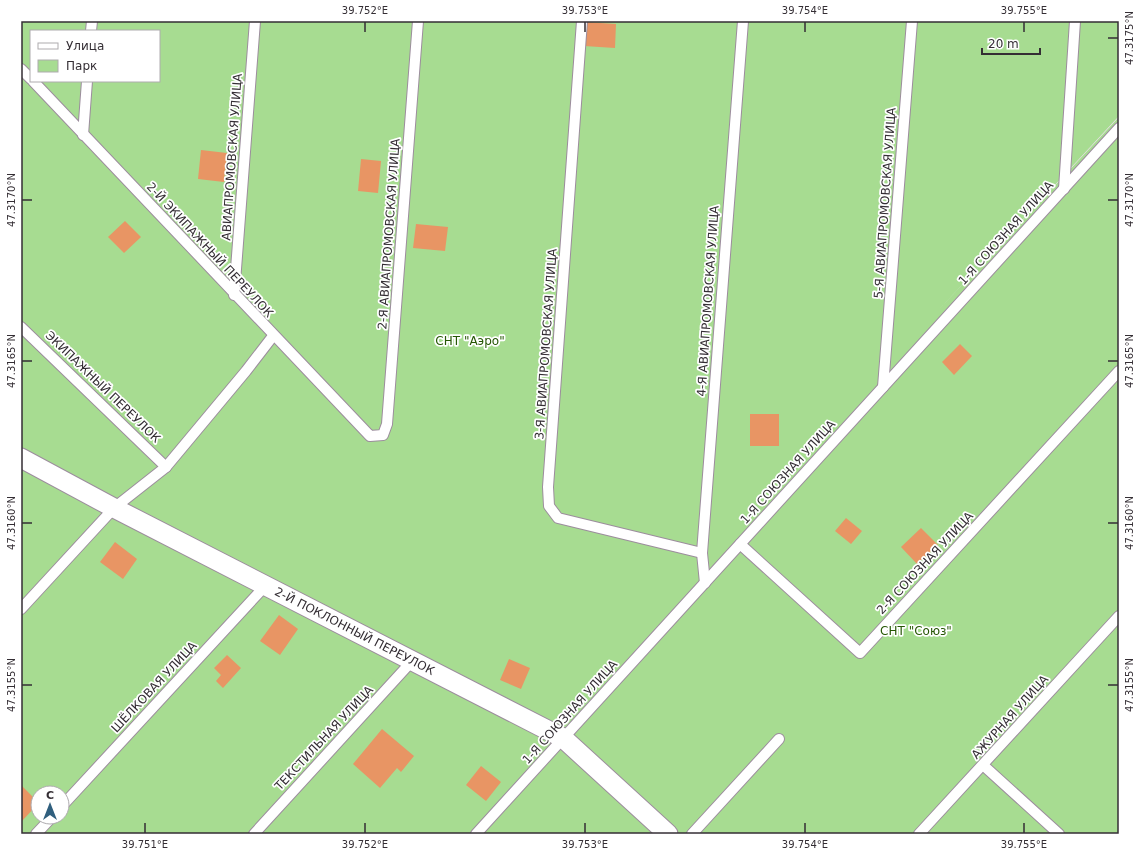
<svg xmlns="http://www.w3.org/2000/svg" width="1140" height="855" font-family="'DejaVu Sans',sans-serif">
	<style>
		.green { fill: #a7dc91; fill-rule: evenodd }
		.building { fill: #e89564 }
		.lines { fill: none; stroke-linecap: round; stroke-linejoin: round }
		.lane-casing { stroke: #9c8d9d; stroke-width: 12 }
		.street-casing { stroke: #9c8d9d; stroke-width: 21 }
		.lane { stroke: #fff; stroke-width: 10 }
		.street { stroke: #fff; stroke-width: 19 }
		.ticks { fill: none; stroke: #342e34; stroke-width: 1.5 }
		.labels { text-anchor: middle; dominant-baseline: central; stroke-width: 3.5; stroke-linejoin: round; paint-order: stroke }
		.street-label { font-size: 12px; fill: #342e34; stroke: #fff }
		.park-label { font-size: 12px; fill: #265704; stroke: #fff }
		.neatline { fill: none; stroke: #342e34; stroke-width: 1.5 }
		.ticks-label { font-size: 10px; text-anchor: middle; fill: #342e34 }
	</style>
	<rect width="100%" height="100%" fill="#f1e0f2"/>
	<path class="green" d="M21 21H1119V116L932 317 1119 117V834H21ZM31 31H159V81H31ZM38 793H62V817H38Z"/>
	<g class="building">
		<polygon points="585,22 616,24 615,48 584,46"/>
		<polygon points="201,150 227,153 224,182 198,179"/>
		<polygon points="361,159 381,161 378,193 358,191"/>
		<polygon points="125,221 141,237 124,253 108,237"/>
		<polygon points="416,224 448,227 445,251 413,248"/>
		<polygon points="960,344 972,356 954,375 942,362"/>
		<rect x="750" y="414" width="29" height="32"/>
		<polygon points="846,518 862,531 851,544 835,531"/>
		<polygon points="921,528 938,545 917,564 901,547"/>
		<polygon points="115,542 137,559 123,579 100,562"/>
		<polygon points="279,615 298,629 280,655 260,641"/>
		<polygon points="227,655 241,668 223,688 216,681 221,675 214,668"/>
		<polygon points="509,659 530,668 521,689 500,680"/>
		<polygon points="382,729 414,756 401,772 397,768 380,788 353,764"/>
		<polygon points="481,766 501,782 486,801 466,785"/>
		<polygon points="21,785 38,802 38,804 21,822"/>
	</g>
	<g class="lines">
		<g class="lane-casing">
			<g id="lane">
				<polyline points="582,21 548,487 549,506 558,518 702,553"/>
				<polyline points="91,31 92,21"/>
				<polyline points="21,69 31,79"/>
				<polyline points="33,81 370,436 383,435 387,424 418,21"/>
				<polyline points="83,135 87,81"/>
				<polyline points="1064,189 1075,21"/>
				<polyline points="234,295 255,21"/>
				<polyline points="21,327 166,467"/>
				<polyline points="883,387 912,21"/>
				<polyline points="740,544 860,653 1119,371"/>
				<polyline points="705,583 702,553 743,21"/>
				<polyline points="21,609 114,508 166,467 246,371 273,336"/>
				<polyline points="983,765 1059,834"/>
				<polyline points="62,806 266,585"/>
				<polyline points="36,834 52,817"/>
				<polyline points="254,834 413,660"/>
				<polyline points="476,834 1119,128"/>
				<polyline points="692,834 779,739"/>
				<polyline points="919,834 1119,616"/>
			</g>
		</g>
		<g class="street-casing">
			<g id="street">
				<path id="s1" d="M21 458 114 508 563 738 668 834"/>
			</g>
		</g>
		<use href="#lane" class="lane"/>
		<use href="#street" class="street"/>
	</g>
	<path class="ticks" d="M365 22V32M585 22V32M805 22V32M1024 22V32M1108 38H1118M22 200H32M1108 200H1118M22 361H32M1108 361H1118M22 523H32M1108 523H1118M22 685H32M1108 685H1118M145 823V833M365 823V833M585 823V833M805 823V833M1024 823V833"/>
	<g class="labels">
		<g class="street-label">
			<text transform="translate(232 157) rotate(-86)">АВИАПРОМОВСКАЯ УЛИЦА</text>
			<text transform="translate(885 203) rotate(-86)">5-Я АВИАПРОМОВСКАЯ УЛИЦА</text>
			<text transform="translate(1006 233) rotate(-48)">1-Я СОЮЗНАЯ УЛИЦА</text>
			<text transform="translate(389 234) rotate(-86)">2-Я АВИАПРОМОВСКАЯ УЛИЦА</text>
			<text transform="translate(210 250) rotate(47)">2-Й ЭКИПАЖНЫЙ ПЕРЕУЛОК</text>
			<text transform="translate(708 301) rotate(-86)">4-Я АВИАПРОМОВСКАЯ УЛИЦА</text>
			<text transform="translate(546 344) rotate(-86)">3-Я АВИАПРОМОВСКАЯ УЛИЦА</text>
			<text transform="translate(103 387) rotate(44)">ЭКИПАЖНЫЙ ПЕРЕУЛОК</text>
			<text transform="translate(788 472) rotate(-48)">1-Я СОЮЗНАЯ УЛИЦА</text>
			<text transform="translate(925 563) rotate(-47)">2-Я СОЮЗНАЯ УЛИЦА</text>
			<text stroke="none"><textPath href="#s1" startOffset="376">2-Й ПОКЛОННЫЙ ПЕРЕУЛОК</textPath></text>
			<text transform="translate(154 687) rotate(-47)">ШЁЛКОВАЯ УЛИЦА</text>
			<text transform="translate(570 712) rotate(-48)">1-Я СОЮЗНАЯ УЛИЦА</text>
			<text transform="translate(1010 717) rotate(-48)">АЖУРНАЯ УЛИЦА</text>
			<text transform="translate(324 738) rotate(-47)">ТЕКСТИЛЬНАЯ УЛИЦА</text>
		</g>
		<g class="park-label">
			<text x="470" y="341">СНТ "Аэро"</text>
			<text x="916" y="631">СНТ "Союз"</text>
		</g>
	</g>
	<rect width="1140" height="855" fill="none" stroke="#ffffff" stroke-width="44"/>
	<rect x="30" y="30" width="130" height="52" fill="#ffffff" stroke="#aeabae"/>
	<rect x="38" y="43" width="20" height="6" fill="#ffffff" stroke="#aeabae"/>
	<text x="66" y="50" font-size="12" fill="#342e34">Улица</text>
	<rect x="38" y="60" width="20" height="12" fill="#a7dc91" stroke="#aeabae"/>
	<text x="66" y="70" font-size="12" fill="#342e34">Парк</text>
	<g transform="translate(50 805)"><circle r="19" fill="#ffffff" stroke="#aeabae"/>
	<path d="M0-3L7 15L0 10L-7 15Z" fill="#305f7e"/>
	<text y="-6" font-size="11" font-weight="bold" text-anchor="middle" fill="#342e34">С</text>
	</g>
	<path d="M982 48v6h58v-6" fill="none" stroke="#342e34" stroke-width="2"/>
	<text x="988" y="48" font-size="12" fill="#342e34" stroke="#ffffff" stroke-width="3" paint-order="stroke">20 m</text>
	<rect x="22" y="22" width="1096" height="811" class="neatline"/>
	<g class="ticks-label">
		<text x="365" y="14">39.752°E</text>
		<text x="585" y="14">39.753°E</text>
		<text x="805" y="14">39.754°E</text>
		<text x="1024" y="14">39.755°E</text>
		<text transform="translate(1129 38) rotate(-90)" y="4">47.3175°N</text>
		<text transform="translate(11 200) rotate(-90)" y="4">47.3170°N</text>
		<text transform="translate(1129 200) rotate(-90)" y="4">47.3170°N</text>
		<text transform="translate(11 361) rotate(-90)" y="4">47.3165°N</text>
		<text transform="translate(1129 361) rotate(-90)" y="4">47.3165°N</text>
		<text transform="translate(11 523) rotate(-90)" y="4">47.3160°N</text>
		<text transform="translate(1129 523) rotate(-90)" y="4">47.3160°N</text>
		<text transform="translate(11 685) rotate(-90)" y="4">47.3155°N</text>
		<text transform="translate(1129 685) rotate(-90)" y="4">47.3155°N</text>
		<text x="145" y="848">39.751°E</text>
		<text x="365" y="848">39.752°E</text>
		<text x="585" y="848">39.753°E</text>
		<text x="805" y="848">39.754°E</text>
		<text x="1024" y="848">39.755°E</text>
	</g>
</svg>
